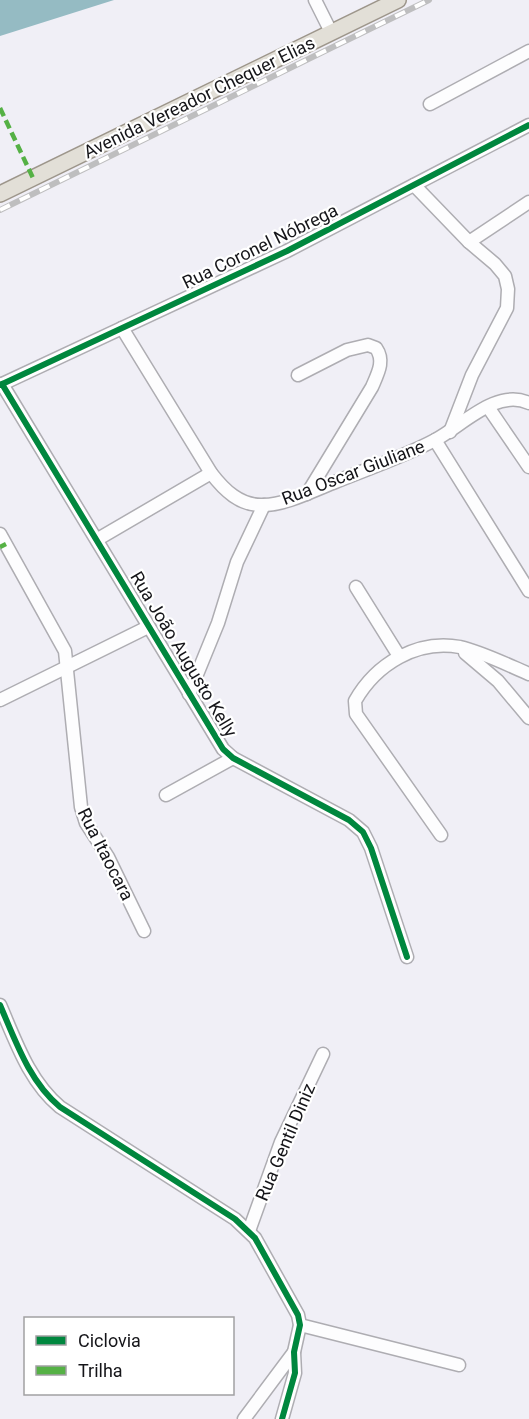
<svg xmlns="http://www.w3.org/2000/svg" width="529" height="1419" font-family="Roboto,sans-serif">
	<style>
		.water { fill: #95bbc3 }
		.lines { fill: none; stroke-linecap: round; stroke-linejoin: round }
		.minor-casing { stroke: #aeadb2; stroke-width: 15 }
		.major-casing { stroke: #9d968b; stroke-width: 18 }
		.minor { stroke: #fdfdfe; stroke-width: 12 }
		.major { stroke: #e2dfd7; stroke-width: 15 }
		.rail-casing { stroke: #bebebf; stroke-width: 6 }
		.rail { stroke: #fff; stroke-width: 4; stroke-dasharray: 11; stroke-linecap: butt }
		.quiet { stroke: #55b145; stroke-width: 4.5; stroke-dasharray: 9 4.5; stroke-linecap: butt }
		.cycleway-casing { stroke: #fff; stroke-width: 10 }
		.cycleway { stroke: #00873e; stroke-width: 6 }
		.labels { text-anchor: middle; dominant-baseline: central; stroke-width: 4.5; stroke-linejoin: round; paint-order: stroke }
		.street-label { font-size: 18px; fill: #151519; stroke: #fff }
	</style>
	<rect width="100%" height="100%" fill="#f0eff6"/>
	<polygon class="water" points="0,0 114,0 0,36"/>
	<g class="lines">
		<g class="minor-casing">
			<g id="minor">
				<polyline points="315,0 331,32"/>
				<polyline points="430,104 529,51"/>
				<polyline points="414,185 469,242 495,264 505,276 508,289 507,308 472,375 450,432"/>
				<polyline points="469,242 529,202"/>
				<path d="M122 328 211 473C224 490 240 506 263 505 286 505 312 491 333 483 367 469 403 457 435 440 462 426 496 388 529 403"/>
				<path d="M298 375 347 350 368 345 376 348C385 361 378 373 372 387L307 494"/>
				<polyline points="2,384 223,749 233,758 349,820 363,832 371,848 407,957"/>
				<polyline points="0,385 287,251 529,125"/>
				<polyline points="488,407 529,467"/>
				<polyline points="435,440 529,591"/>
				<polyline points="0,534 65,651 81,807 86,823 108,857 144,931"/>
				<polyline points="98,539 211,473"/>
				<polyline points="356,587 399,656"/>
				<polyline points="465,653 498,681 529,718"/>
				<polyline points="189,694 218,623 237,562 264,505"/>
				<polyline points="0,700 148,627"/>
				<polyline points="166,795 233,758"/>
				<path d="M441 835 356 714 355 701C376 664 417 639 460 647 482 652 508 665 529 674"/>
				<path d="M0 1005C16 1042 29 1081 60 1107L235 1219 255 1238 298 1315 300 1325 294 1352 295 1373 282 1419"/>
				<polyline points="249,1231 281,1142 323,1054"/>
				<polyline points="300,1325 459,1365"/>
				<polyline points="244,1419 294,1352"/>
			</g>
		</g>
		<g class="major-casing">
			<polyline id="major" points="0,194 398,0"/>
		</g>
		<use href="#minor" class="minor"/>
		<use href="#major" class="major"/>
		<g class="rail-casing">
			<polyline id="rail" points="0,210 429,0"/>
		</g>
		<use href="#rail" class="rail"/>
		<g class="quiet">
			<polyline points="0,108 33,178"/>
			<polyline points="0,547 6,544"/>
		</g>
		<g class="cycleway-casing">
			<g id="cycleway">
				<polyline points="2,384 223,749 233,758 349,820 363,832 371,848 407,957"/>
				<polyline points="0,385 287,251 529,125"/>
				<path d="M0 1005C16 1042 29 1081 60 1107L235 1219 255 1238 298 1315 300 1325 294 1352 295 1373 282 1419"/>
			</g>
		</g>
		<use href="#cycleway" class="cycleway"/>
	</g>
	<g class="labels">
		<g class="street-label">
			<text transform="translate(199 97) rotate(-26)">Avenida Vereador Chequer Elias</text>
			<text transform="translate(260 246) rotate(-26)">Rua Coronel Nóbrega</text>
			<text transform="translate(353 472) rotate(-21)">Rua Oscar Giuliane</text>
			<text transform="translate(184 654) rotate(59)">Rua João Augusto Kelly</text>
			<text transform="translate(106 854) rotate(63)">Rua Itaocara</text>
			<text transform="translate(285 1142) rotate(-67)">Rua Gentil Diniz</text>
		</g>
	</g>
	<rect x="24" y="1317" width="210" height="78" fill="#ffffff" stroke="#a1a1a3" stroke-width="1.5"/>
	<rect x="36" y="1336" width="30" height="9" fill="#00873e" stroke="#a1a1a3" stroke-width="1.5"/>
	<text x="78" y="1347" font-size="18" fill="#151519">Ciclovia</text>
	<rect x="36" y="1366" width="30" height="9" fill="#55b145" stroke="#a1a1a3" stroke-width="1.5"/>
	<text x="78" y="1377" font-size="18" fill="#151519">Trilha</text>
</svg>
